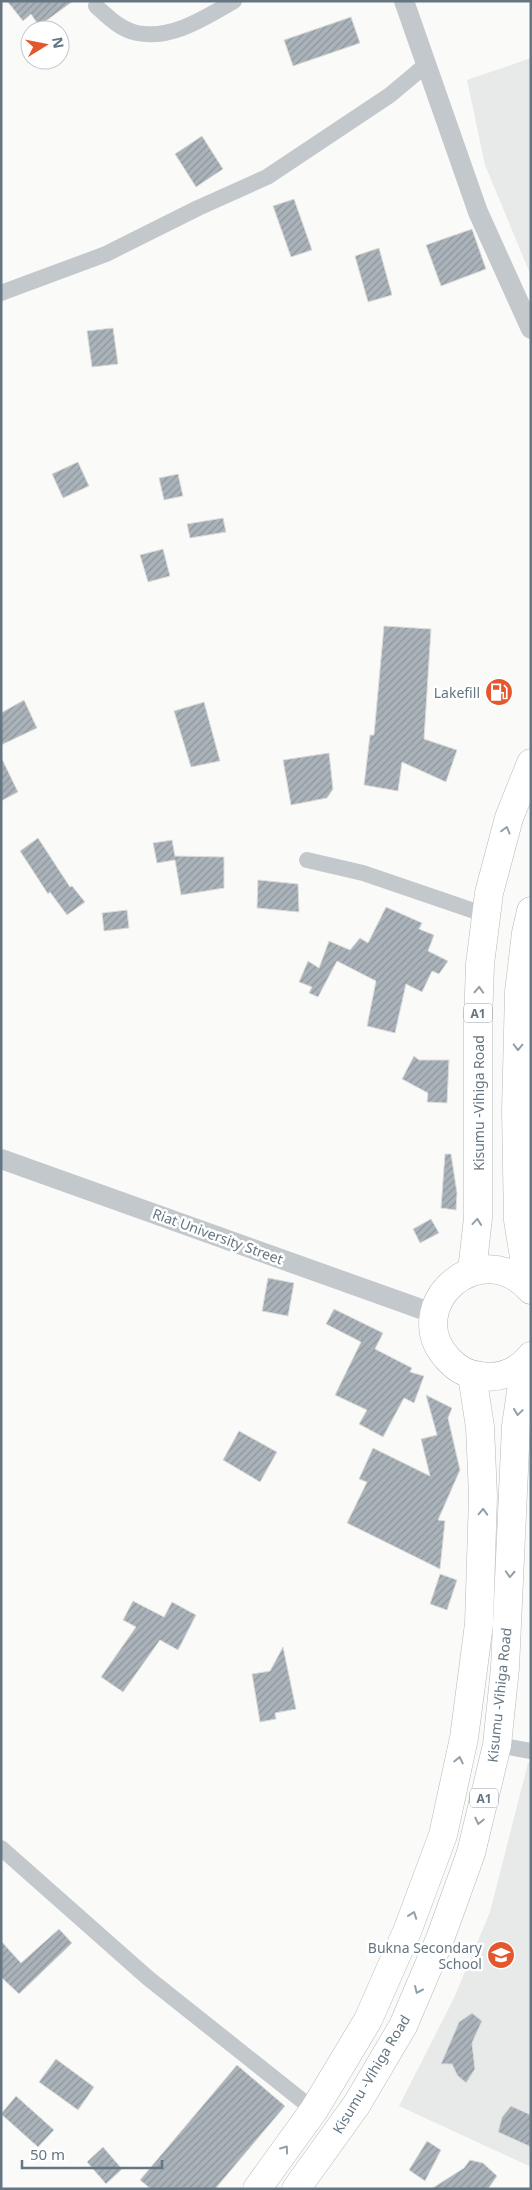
<svg xmlns="http://www.w3.org/2000/svg" width="532" height="2190" font-family="'Noto Sans',sans-serif">
	<style>
		.built { fill: #e8e9e9 }
		.building { fill: url(#building-hatch); stroke: #dcdcda }
		.lines { fill: none; stroke-linecap: round; stroke-linejoin: round }
		.trunk-casing { stroke: #b4b9bd; stroke-width: 29 }
		.minor { stroke: #c3c8cc; stroke-width: 16 }
		.tertiary { stroke: #c3c8cc; stroke-width: 20 }
		.trunk { stroke: #fff; stroke-width: 28 }
		.oneway { stroke: #939fa8 }
		.labels { text-anchor: middle; dominant-baseline: central; stroke-width: 5; stroke-linejoin: round; paint-order: stroke }
		.shield { fill: #fff; stroke: #939fa8; stroke-width: 1 }
		.shield-label { font-size: 12px; font-weight: bold; fill: #657683 }
		.poi-label { font-size: 14px; fill: #657683; stroke: #fff; text-anchor: end }
		.street-label { font-size: 14px; fill: #657683; stroke: #fff }
	</style>
	<defs>
		<pattern id="building-hatch" width="6" height="6" patternUnits="userSpaceOnUse" patternTransform="scale(1.25)"><rect width="6" height="6" fill="#aab3b9"/><path d="M-1 1l2-2M0 6l6-6M5 7l2-2" fill="none" stroke="#8e969c"/></pattern>
	</defs>
	<rect width="100%" height="100%" fill="#fafaf8"/>
	<g class="built">
		<polygon points="531,58 531,276 485,165 467,80"/>
		<polygon points="528,1763 531,1763 531,2167 399,2106 454,1998 490,1912"/>
	</g>
	<g class="building">
		<polygon points="7,1 73,1 39,26 31,14 23,21"/>
		<polygon points="351,17 360,43 293,66 284,40"/>
		<polygon points="202,136 223,169 196,187 175,154"/>
		<polygon points="294,199 312,250 291,257 273,206"/>
		<polygon points="472,229 486,269 441,286 426,245"/>
		<polygon points="379,248 392,295 368,302 355,256"/>
		<polygon points="113,328 118,364 92,367 87,331"/>
		<polygon points="78,462 89,486 63,498 52,474"/>
		<polygon points="178,474 183,496 164,500 159,478"/>
		<polygon points="223,518 226,532 190,538 187,524"/>
		<polygon points="163,549 170,576 148,582 140,555"/>
		<polygon points="384,626 431,629 424,739 457,750 446,782 402,762 398,791 364,785 370,735 374,735"/>
		<polygon points="24,700 37,728 1,745 1,713"/>
		<polygon points="204,702 220,761 191,767 174,711"/>
		<polygon points="329,753 333,789 327,798 291,805 283,760"/>
		<polygon points="1,757 18,792 1,801"/>
		<polygon points="38,838 70,887 72,886 85,902 67,915 50,892 48,894 20,851"/>
		<polygon points="172,840 175,856 224,857 224,888 181,895 175,860 157,863 153,843"/>
		<polygon points="258,880 298,884 299,912 257,908"/>
		<polygon points="386,907 422,923 419,929 434,935 428,951 448,961 439,974 432,971 422,992 406,984 395,1033 367,1026 376,981 337,961 318,997 309,993 312,987 299,982 308,961 319,968 329,941 350,950 360,938 368,943"/>
		<polygon points="127,910 129,928 104,931 102,913"/>
		<polygon points="414,1056 419,1060 449,1060 447,1103 427,1102 428,1093 402,1079"/>
		<polygon points="445,1154 451,1154 457,1193 456,1210 441,1208"/>
		<polygon points="431,1219 439,1233 420,1243 413,1229"/>
		<polygon points="268,1278 294,1283 288,1316 262,1311"/>
		<polygon points="334,1309 383,1333 375,1349 412,1368 410,1372 424,1376 414,1403 404,1398 383,1437 359,1424 367,1410 335,1395 361,1342 326,1324"/>
		<polygon points="426,1395 452,1408 448,1418 460,1470 438,1520 445,1521 440,1569 347,1523 367,1482 359,1479 373,1448 430,1476 421,1439 437,1435"/>
		<polygon points="239,1431 277,1452 260,1482 223,1460"/>
		<polygon points="440,1574 457,1580 447,1610 430,1604"/>
		<polygon points="133,1601 164,1617 172,1602 196,1615 178,1650 160,1640 123,1692 101,1677 136,1627 123,1620"/>
		<polygon points="283,1647 296,1709 275,1713 276,1719 260,1722 252,1674 270,1671"/>
		<polygon points="59,1929 72,1943 19,1994 1,1977 1,1941 21,1963"/>
		<polygon points="472,2013 482,2021 472,2043 475,2069 466,2083 457,2075 452,2064 441,2064 459,2022"/>
		<polygon points="56,2059 94,2087 78,2110 39,2082"/>
		<polygon points="237,2065 285,2106 215,2189 151,2189 140,2180"/>
		<polygon points="16,2096 54,2130 38,2147 1,2114"/>
		<polygon points="511,2106 531,2115 531,2147 498,2132 502,2117"/>
		<polygon points="427,2141 441,2150 425,2181 409,2170"/>
		<polygon points="103,2147 122,2169 106,2184 87,2162"/>
		<polygon points="470,2160 483,2163 497,2176 488,2189 431,2189 464,2168"/>
	</g>
	<g class="lines">
		<g class="trunk-casing">
			<g id="trunk">
				<polyline points="472,1271 478,1218 478,1023 480,964 489,893 509,818 531,763"/>
				<polyline points="529,1288 518,1220 516,1111 519,992 526,933 531,911"/>
				<path d="M531 1290C479 1232 400 1308 448 1359 457 1369 468 1375 481 1376 501 1379 519 1371 531 1356"/>
				<polyline points="257,2189 314,2110 368,2020 408,1929 443,1835 464,1738 479,1624 483,1496 480,1427 472,1375"/>
				<polyline points="296,2189 357,2104 403,2026 440,1939 471,1853 497,1745 505,1668 516,1426 525,1364"/>
			</g>
		</g>
		<g class="minor">
			<path d="M96 6C108 17 121 30 137 33 172 40 206 17 234 1"/>
			<polyline points="1,293 106,254 198,208 267,177 390,95 427,64"/>
			<polyline points="307,860 363,873 486,915"/>
			<polyline points="497,1745 531,1751"/>
			<polyline points="1,1848 148,1978 314,2110"/>
		</g>
		<g class="tertiary">
			<polyline points="404,1 478,212 531,329"/>
			<polyline points="1,1159 435,1314"/>
		</g>
		<use href="#trunk" class="trunk"/>
	</g>
	<defs><path id="oneway-chevron" d="M-2-3.5L2.5 0L-2 3.5" fill="none" stroke-width="1.6" stroke-linecap="round" stroke-linejoin="round" transform="scale(1.25)"/></defs>
	<g class="oneway">
		<use href="#oneway-chevron" transform="translate(506 830) rotate(-75)"/>
		<use href="#oneway-chevron" transform="translate(479 990) rotate(-87)"/>
		<use href="#oneway-chevron" transform="translate(518 1047) rotate(91)"/>
		<use href="#oneway-chevron" transform="translate(477 1222) rotate(-85)"/>
		<use href="#oneway-chevron" transform="translate(518 1412) rotate(98)"/>
		<use href="#oneway-chevron" transform="translate(483 1512) rotate(-88)"/>
		<use href="#oneway-chevron" transform="translate(510 1574) rotate(93)"/>
		<use href="#oneway-chevron" transform="translate(459 1760) rotate(-78)"/>
		<use href="#oneway-chevron" transform="translate(479 1821) rotate(103)"/>
		<use href="#oneway-chevron" transform="translate(413 1915) rotate(-70)"/>
		<use href="#oneway-chevron" transform="translate(418 1990) rotate(114)"/>
		<use href="#oneway-chevron" transform="translate(285 2149) rotate(-54)"/>
	</g>
	<defs>
		<g id="fuel-disc" transform="scale(1.4375)"><circle r="9.5" fill="#e4572e" stroke="#fff"/><path d="M-5.5-6h7V0h2V4h1.3V-2.5L3-4.5l.8-.8L6-3V5H2.5V1h-1V6h-7ZM-4.2-4.7v3.2H.2V-4.7Z" fill="#fff"/></g>
		<g id="school-disc" transform="scale(1.4375)"><circle r="9.5" fill="#e4572e" stroke="#fff"/><path d="M0-5L7-2L0 1L-7-2ZM-4 1L0 2.5L4 1V4Q0 6-4 4Z" fill="#fff"/></g>
	</defs>
	<g fill-rule="evenodd">
		<use href="#fuel-disc" x="499" y="692"/>
		<use href="#school-disc" x="501" y="1955"/>
	</g>
	<g class="labels">
		<g class="shield">
			<rect x="464" y="1003.5" width="28" height="19" rx="4"/>
			<rect x="470" y="1788.5" width="28" height="19" rx="4"/>
		</g>
		<g class="shield-label">
			<text x="478" y="1013">A1</text>
			<text x="484" y="1798">A1</text>
		</g>
		<g class="poi-label">
			<text x="480" y="692">Lakefill</text>
			<text x="482" y="1947">Bukna Secondary<tspan x="482" dy="16">School</tspan></text>
		</g>
		<g class="street-label">
			<text transform="translate(478 1103) rotate(-90)">Kisumu -Vihiga Road</text>
			<text transform="translate(218 1236) rotate(20)">Riat University Street</text>
			<text transform="translate(499 1695) rotate(-84)">Kisumu -Vihiga Road</text>
			<text transform="translate(371 2074) rotate(-59)">Kisumu -Vihiga Road</text>
		</g>
	</g>
	<rect width="532" height="2190" fill="none" stroke="#657683" stroke-width="5"/>
	<g transform="translate(45 45) rotate(80)"><circle r="24" fill="#ffffff" stroke="#c1c8cd"/>
	<path d="M0-4L9 19L0 12L-9 19Z" fill="#e4572e"/>
	<text y="-8" font-size="14" font-weight="bold" text-anchor="middle" fill="#657683">N</text>
	</g>
	<path d="M22 2160v8h140v-8" fill="none" stroke="#657683" stroke-width="2.5"/>
	<text x="30" y="2160" font-size="15" fill="#657683" stroke="#ffffff" stroke-width="4" paint-order="stroke">50 m</text>
</svg>
